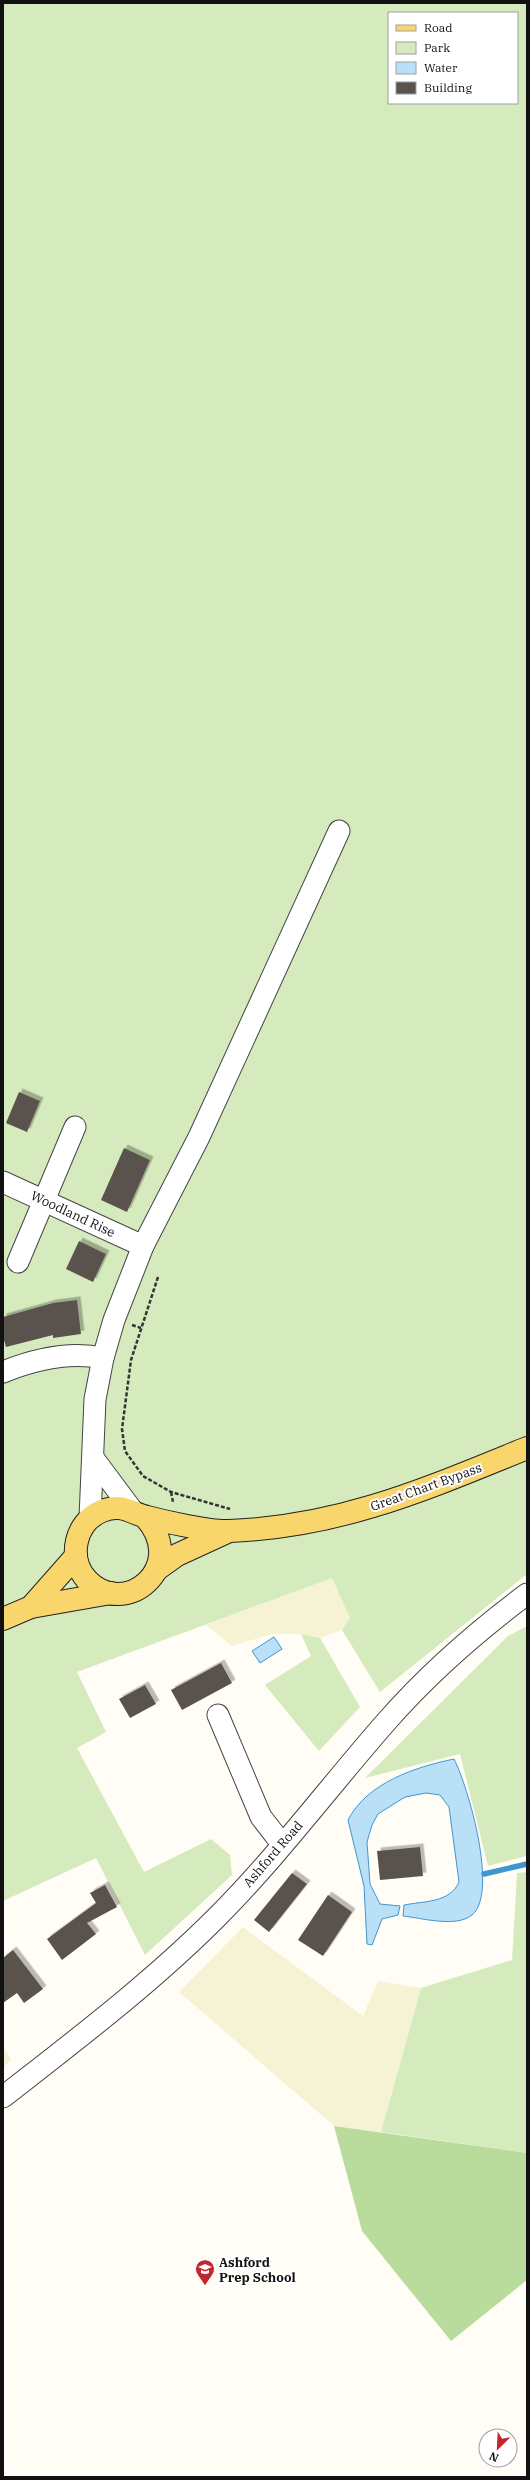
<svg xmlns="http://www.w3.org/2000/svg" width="530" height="2480" font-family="'IBM Plex Serif',serif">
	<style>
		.farmland { fill: #f6f3d4 }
		.green { fill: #d5ebbd; fill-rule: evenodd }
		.forest { fill: #b9dc9c }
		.water { fill: #b9e0f7; stroke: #3f96cf }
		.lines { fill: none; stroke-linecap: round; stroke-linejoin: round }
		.stream { stroke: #3f96cf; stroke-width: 5.5 }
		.building { fill: #5a524d; filter: url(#shadow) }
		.minor-casing { stroke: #444; stroke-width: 23 }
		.major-casing { stroke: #222; stroke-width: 24 }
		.path { stroke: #333; stroke-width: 2.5; stroke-dasharray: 4 2; stroke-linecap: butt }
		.minor { stroke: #fff; stroke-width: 21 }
		.major { stroke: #f9d66b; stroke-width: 22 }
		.labels { text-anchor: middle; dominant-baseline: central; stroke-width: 4; stroke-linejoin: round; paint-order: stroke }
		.street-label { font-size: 13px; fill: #111; stroke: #fff }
		.poi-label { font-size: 13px; font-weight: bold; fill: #111; stroke: #fff; text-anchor: start }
	</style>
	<defs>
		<filter id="shadow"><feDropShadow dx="3.5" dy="-3.5" stdDeviation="0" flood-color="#0004"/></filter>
	</defs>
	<rect width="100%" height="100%" fill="#fffdf5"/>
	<g class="farmland">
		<polygon points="332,1578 350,1618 342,1630 320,1638 301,1634 272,1634 232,1646 206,1625"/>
		<polygon points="243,1927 363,2016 378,1981 421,1988 381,2132 334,2126 179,1992"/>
		<polygon points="3,2046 11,2059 3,2068"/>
	</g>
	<g class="green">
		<path d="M3 3H527V1574L380 1692 342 1630 350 1618 332 1578 77 1672 106 1732 77 1748 144 1872 211 1839 230 1855 232 1875 145 1955 96 1858 3 1901ZM389 13H517V103H389Z"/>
		<polygon points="527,1626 527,1856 488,1866 460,1754 365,1778 508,1636"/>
		<polygon points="301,1634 320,1638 360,1707 319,1751 265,1685 311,1656"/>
		<polygon points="527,1872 527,2153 381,2132 421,1988 512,1960 517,1873"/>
	</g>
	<polygon class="forest" points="334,2126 527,2153 527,2280 451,2341 362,2231"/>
	<g class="water">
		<polygon points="274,1637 282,1649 260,1663 252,1651"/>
		<path d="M454 1759C468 1786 499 1893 472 1915 456 1928 422 1918 403 1916L404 1905C424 1901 450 1903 459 1882L449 1807 440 1795 426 1793 405 1797 378 1814 372 1825 367 1842 370 1884 380 1904 400 1906 398 1915 382 1919 372 1945 367 1944 364 1886 348 1820C367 1783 415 1767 454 1759Z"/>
	</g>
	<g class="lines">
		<polyline class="stream" points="484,1874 527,1864"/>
	</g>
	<g class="building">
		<polygon points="19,1092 40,1101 27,1132 6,1123"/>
		<polygon points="124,1148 150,1160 127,1212 101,1200"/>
		<polygon points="79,1241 106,1254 93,1282 66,1269"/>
		<polygon points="77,1300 81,1334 53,1338 53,1335 6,1347 3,1337 3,1317 53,1303"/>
		<polygon points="221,1663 232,1683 182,1710 171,1690"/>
		<polygon points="145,1685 156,1704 130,1718 119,1699"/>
		<polygon points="420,1847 423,1876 380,1880 377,1851"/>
		<polygon points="292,1873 307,1884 269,1932 254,1920"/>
		<polygon points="105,1885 117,1907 87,1923 96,1934 62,1960 47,1939 96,1903 90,1893"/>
		<polygon points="328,1895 352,1912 323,1956 298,1940"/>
		<polygon points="13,1950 43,1989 24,2003 17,1993 3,2003 3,1958"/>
	</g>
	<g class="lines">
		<g class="minor-casing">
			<g id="minor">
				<polyline points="3,1182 143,1246"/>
				<polyline points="18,1262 75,1127"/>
				<path d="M3 1372C35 1359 69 1351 103 1358"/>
				<polyline points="94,1459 132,1510"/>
				<polyline points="90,1518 95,1399 103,1358 114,1320 143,1246 199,1137 339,831"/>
				<polyline points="218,1715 261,1817 282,1844"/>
				<path d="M3 2097C76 2040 150 1984 216 1918 277 1857 329 1787 386 1722 428 1674 476 1632 527 1594"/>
			</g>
		</g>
		<g class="major-casing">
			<g id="major">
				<path d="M145 1517C190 1567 124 1620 87 1580 67 1558 75 1522 102 1511 122 1503 130 1513 147 1517 166 1522 211 1532 229 1531 340 1527 426 1489 527 1448"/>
				<polyline points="156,1570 177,1555 227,1532"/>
				<polyline points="31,1607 76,1556"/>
				<polyline points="3,1619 31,1607 111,1593"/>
			</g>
		</g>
		<g class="path">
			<polyline points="158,1277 131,1360 122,1429 125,1451 143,1476 171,1492 230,1509"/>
			<polyline points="132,1325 141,1328"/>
			<polyline points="171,1492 173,1502"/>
		</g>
		<use href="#minor" class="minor"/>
		<use href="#major" class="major"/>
	</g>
	<defs>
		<g id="school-pin" transform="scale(1)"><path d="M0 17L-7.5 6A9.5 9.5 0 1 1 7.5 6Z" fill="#c4262e" stroke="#fff"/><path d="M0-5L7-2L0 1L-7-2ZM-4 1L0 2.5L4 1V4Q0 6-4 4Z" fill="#fff"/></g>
	</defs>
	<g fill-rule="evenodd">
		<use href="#school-pin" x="205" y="2269"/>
	</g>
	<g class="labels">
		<g class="street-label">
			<text transform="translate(73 1214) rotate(25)">Woodland Rise</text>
			<text transform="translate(426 1487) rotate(-20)">Great Chart Bypass</text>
			<text transform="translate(273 1854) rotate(-49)">Ashford Road</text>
		</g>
		<g class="poi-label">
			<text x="219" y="2262">Ashford<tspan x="219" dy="15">Prep School</tspan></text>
		</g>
	</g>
	<rect width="530" height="2480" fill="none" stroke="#111111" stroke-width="8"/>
	<rect x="388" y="12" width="130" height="92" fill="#ffffff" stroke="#a0a0a0"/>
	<rect x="396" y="25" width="20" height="6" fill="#f9d66b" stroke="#a0a0a0"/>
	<text x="424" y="32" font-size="12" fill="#111111">Road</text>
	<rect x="396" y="42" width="20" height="12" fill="#d5ebbd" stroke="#a0a0a0"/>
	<text x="424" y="52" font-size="12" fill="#111111">Park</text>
	<rect x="396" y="62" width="20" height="12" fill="#b9e0f7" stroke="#a0a0a0"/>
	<text x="424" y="72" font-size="12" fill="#111111">Water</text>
	<rect x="396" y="82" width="20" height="12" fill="#5a524d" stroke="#a0a0a0"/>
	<text x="424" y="92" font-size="12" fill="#111111">Building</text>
	<g transform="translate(498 2448) rotate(204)"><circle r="19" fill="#ffffff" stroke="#a0a0a0"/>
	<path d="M0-3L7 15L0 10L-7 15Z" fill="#c4262e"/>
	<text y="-6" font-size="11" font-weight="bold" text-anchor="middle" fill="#111111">N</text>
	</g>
</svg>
